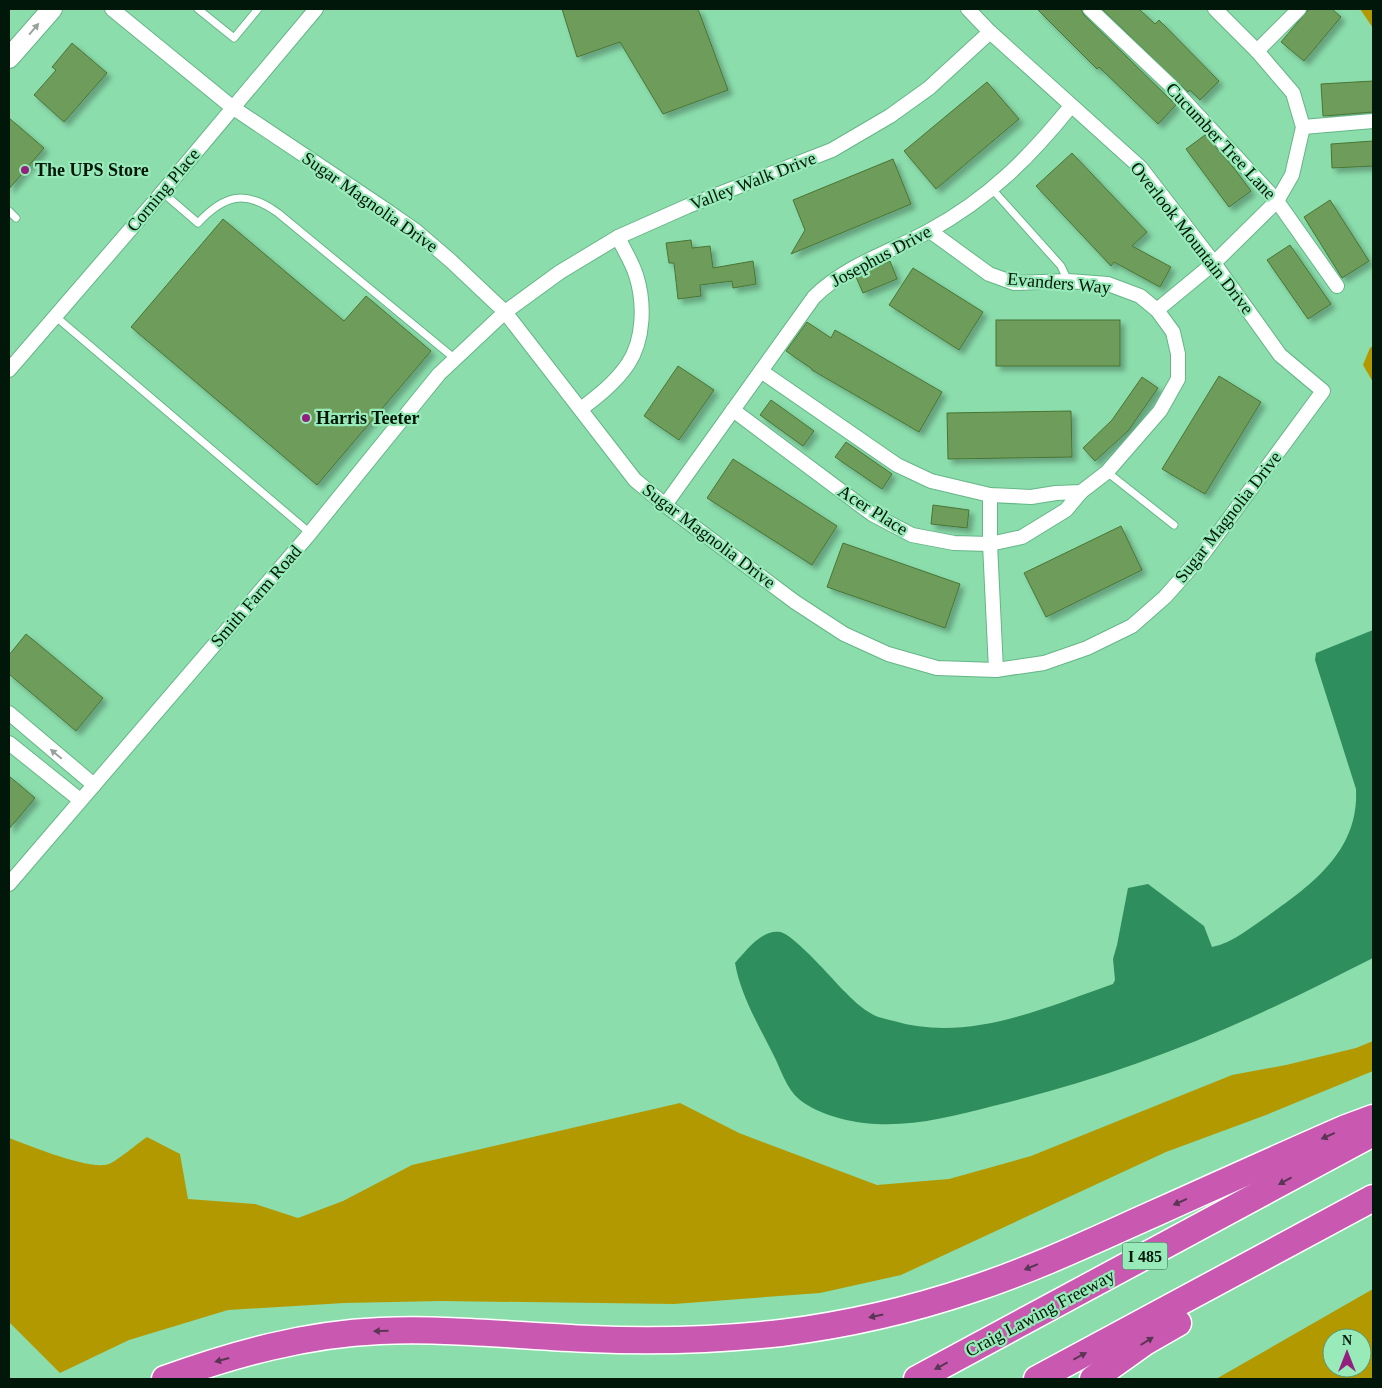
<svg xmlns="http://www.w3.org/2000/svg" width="1382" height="1388" font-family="'Times New Roman',serif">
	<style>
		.green { fill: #b39900; fill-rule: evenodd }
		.water { fill: #2e8e5d }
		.building { fill: #6e9c5a; stroke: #497534; filter: url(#shadow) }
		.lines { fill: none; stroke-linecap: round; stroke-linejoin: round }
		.service-casing { stroke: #65b687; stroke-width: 9 }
		.minor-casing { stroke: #65b687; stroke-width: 16 }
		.secondary-casing { stroke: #65b687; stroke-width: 22 }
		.motorway-casing { stroke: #fff; stroke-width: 29 }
		.service { stroke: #fff; stroke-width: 7 }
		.minor { stroke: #fff; stroke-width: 14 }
		.secondary { stroke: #fff; stroke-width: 20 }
		.motorway { stroke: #c959b0; stroke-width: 26 }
		.oneway { fill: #99a29d }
		.oneway2 { fill: #5a3554 }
		.poi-dot { fill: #93207e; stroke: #98eab9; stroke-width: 2 }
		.labels { text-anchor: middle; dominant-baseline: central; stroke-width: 4.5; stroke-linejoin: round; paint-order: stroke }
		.shield { fill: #98eab9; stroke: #2e563e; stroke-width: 1 }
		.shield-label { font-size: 16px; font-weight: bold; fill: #001709 }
		.street-label { font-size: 18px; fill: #001709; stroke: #98eab9 }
		.poi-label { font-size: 18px; font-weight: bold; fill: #001709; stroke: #98eab9; text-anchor: start }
	</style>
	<defs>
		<filter id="shadow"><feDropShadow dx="4.5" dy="4.5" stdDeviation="2.5" flood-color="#0004"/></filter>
	</defs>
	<rect width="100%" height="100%" fill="#8bddac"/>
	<g class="green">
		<polygon points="1360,9 1373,9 1373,28"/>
		<polygon points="1373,346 1373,382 1363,365 1370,348"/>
		<path d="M1373 1041V1071L1266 1115 1166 1152 901 1275 820 1293 674 1304 441 1301 344 1303 228 1310 129 1340 60 1373 9 1322V1138C28 1145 90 1171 109 1164 117 1161 138 1143 147 1137L180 1154 188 1199 255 1204 298 1218 343 1201 412 1165 680 1103 739 1133 877 1185 949 1179 1031 1156 1232 1075 1286 1065 1356 1048Z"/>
		<path d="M1373 1289V1379H1216ZM1332 1338H1362V1368H1332Z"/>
	</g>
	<path class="water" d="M1373 630V958C1337 976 1300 995 1263 1012 1176 1052 1085 1084 993 1106 954 1116 916 1126 876 1124 852 1123 819 1115 800 1100 786 1089 781 1069 773 1054 758 1024 741 996 735 963 746 951 762 929 780 932 792 933 833 979 843 990 851 998 862 1009 872 1014 878 1018 887 1019 894 1021 968 1043 1044 1008 1113 984L1115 980 1113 959 1117 945 1128 888 1148 884 1204 926 1212 947C1233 943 1251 927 1269 915 1314 883 1359 850 1356 789L1315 660 1316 653Z"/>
	<g class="building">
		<polygon points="562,9 698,9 728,90 663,114 620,42 577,57"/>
		<polygon points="1037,9 1081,9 1084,15 1176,105 1158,124 1099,67 1097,69"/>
		<polygon points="1102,9 1139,9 1155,24 1159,20 1219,81 1200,100 1190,90 1188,92"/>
		<polygon points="1309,9 1332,9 1341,17 1304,61 1281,42"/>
		<polygon points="72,43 107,73 64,122 34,95 56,70 52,67"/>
		<polygon points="1373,81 1373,112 1323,116 1321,84"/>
		<polygon points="987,82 1019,119 936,189 904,151"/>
		<polygon points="9,118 44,148 9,189"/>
		<polygon points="1205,135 1233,167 1251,191 1229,207 1186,149"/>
		<polygon points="1373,141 1373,166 1332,168 1331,144"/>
		<polygon points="1072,153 1147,232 1132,246 1171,267 1160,287 1114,262 1111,266 1036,186"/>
		<polygon points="893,159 911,204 791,254 805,230 793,200"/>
		<polygon points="1330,200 1369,261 1342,278 1304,217"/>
		<polygon points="223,219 344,321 366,296 431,351 317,485 131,327"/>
		<polygon points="691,240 692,248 710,246 713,268 753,261 756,284 733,288 732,281 700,285 701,296 678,299 674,263 669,263 666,243"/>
		<polygon points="1290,245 1331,304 1308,319 1267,260"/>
		<polygon points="890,261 897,279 863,293 856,277"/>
		<polygon points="913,268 983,312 959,350 889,305"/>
		<rect x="996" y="320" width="124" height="46"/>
		<polygon points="807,322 831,338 835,330 942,392 919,432 812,370 812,369 786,351"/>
		<polygon points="678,366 714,390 679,440 644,416"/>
		<polygon points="1219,376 1261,402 1205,494 1162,469"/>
		<polygon points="1142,377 1158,388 1128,431 1095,461 1083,448 1112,420"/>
		<polygon points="771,400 814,431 803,446 760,415"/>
		<polygon points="1071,411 1072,457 948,459 947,413"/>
		<polygon points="846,442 892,474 882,489 835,457"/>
		<polygon points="733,459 837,526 812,565 707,498"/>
		<polygon points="933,505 969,510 967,528 931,524"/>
		<polygon points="1121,526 1142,570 1046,617 1024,573"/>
		<polygon points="843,543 960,584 945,628 827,587"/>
		<polygon points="26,634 103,698 76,731 9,674 9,655"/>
		<polygon points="9,776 35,798 9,829"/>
	</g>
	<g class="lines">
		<g class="service-casing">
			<g id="service">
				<polyline points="198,9 234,38 258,9"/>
				<polyline points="992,189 1061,266 1068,281"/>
				<path d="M162 192 198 223C224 195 245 189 278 213L454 358"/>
				<polyline points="9,211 16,218"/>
				<polyline points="55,316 310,533"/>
				<polyline points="1107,472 1174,525"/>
			</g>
		</g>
		<g class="minor-casing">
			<g id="minor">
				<polyline points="112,9 232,107 386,210 416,231 451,261 505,312 635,480 665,505 795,602 844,634 888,654 937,668 996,670 1044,663 1087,648 1132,626 1165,597 1203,554 1323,391 1280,355 1214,263 1141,168 990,32 968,9"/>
				<polyline points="1090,9 1170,85 1277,201 1337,286"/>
				<polyline points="1257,51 1299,9"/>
				<polyline points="1303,127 1373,121"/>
				<polyline points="1157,310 1214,263 1277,201 1292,175 1303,127 1293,93 1257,51 1215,9"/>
				<polyline points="9,370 154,202 316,9"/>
				<polyline points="761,371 897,465 931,481 990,495 1031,497 1056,493 1081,492 1107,472 1160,411 1178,379 1178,354 1173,332 1157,310 1140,296 1108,284 1068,281 1014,283 989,274 930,231"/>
				<path d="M581 409C598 396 615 383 628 364 644 340 645 303 636 275 632 262 624 250 618 237"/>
				<polyline points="733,410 872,514 912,535 954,543 990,544 1022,537 1066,510 1081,492"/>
				<polyline points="990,495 990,544 996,670"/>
				<path d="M665 505 814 297C846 265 891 252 929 231 989 198 1029 158 1071 106"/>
				<polyline points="9,713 94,785"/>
				<polyline points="9,743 80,800"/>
				<polyline points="9,884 306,538 439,374 505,312 560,272 618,237 688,206 832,150 890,116 929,88 990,32"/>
			</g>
		</g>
		<g class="secondary-casing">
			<polyline id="secondary" points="9,58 52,9"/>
		</g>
		<g class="motorway-casing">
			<g id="motorway">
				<path d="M165 1379C234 1354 306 1334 380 1331 450 1328 520 1336 590 1339 653 1342 717 1340 781 1333 845 1325 911 1310 973 1289 1037 1268 1099 1238 1160 1211 1222 1183 1284 1155 1346 1128L1373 1118"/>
				<polyline points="917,1379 1373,1133"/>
				<polyline points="1037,1379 1373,1198"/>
				<polyline points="1093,1379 1145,1342 1178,1323"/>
			</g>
		</g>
		<use href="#service" class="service"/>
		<use href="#minor" class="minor"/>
		<use href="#secondary" class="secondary"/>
		<use href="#motorway" class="motorway"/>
	</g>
	<defs><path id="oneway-solid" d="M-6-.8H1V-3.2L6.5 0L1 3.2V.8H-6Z" transform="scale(1.25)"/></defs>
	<g class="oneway">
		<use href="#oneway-solid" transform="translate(34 29) rotate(-49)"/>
		<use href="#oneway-solid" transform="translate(56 754) rotate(-140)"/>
	</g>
	<g class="oneway2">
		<use href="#oneway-solid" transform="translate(1328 1136) rotate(156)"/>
		<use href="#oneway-solid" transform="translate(1285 1181) rotate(151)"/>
		<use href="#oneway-solid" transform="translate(1180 1202) rotate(156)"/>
		<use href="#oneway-solid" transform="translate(1031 1267) rotate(158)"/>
		<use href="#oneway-solid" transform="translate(876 1316) rotate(168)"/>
		<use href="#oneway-solid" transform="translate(381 1331) rotate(178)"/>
		<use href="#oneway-solid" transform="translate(1147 1341) rotate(-32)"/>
		<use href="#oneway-solid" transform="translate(1080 1356) rotate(-28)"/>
		<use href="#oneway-solid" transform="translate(222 1360) rotate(165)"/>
		<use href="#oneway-solid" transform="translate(941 1366) rotate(152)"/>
	</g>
	<g class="poi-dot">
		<circle cx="25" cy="170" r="5"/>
		<circle cx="306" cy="418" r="5"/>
	</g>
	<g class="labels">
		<rect class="shield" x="1122.5" y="1242.5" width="45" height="27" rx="4"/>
		<g class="shield-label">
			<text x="1145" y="1256">I 485</text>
		</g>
		<g class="street-label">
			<text transform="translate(1221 141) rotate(47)">Cucumber Tree Lane</text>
			<text transform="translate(753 181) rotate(-21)">Valley Walk Drive</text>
			<text transform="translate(163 190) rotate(-50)">Corning Place</text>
			<text transform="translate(370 202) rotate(35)">Sugar Magnolia Drive</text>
			<text transform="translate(1192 238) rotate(52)">Overlook Mountain Drive</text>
			<text transform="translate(881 256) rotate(-28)">Josephus Drive</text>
			<text transform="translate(1059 283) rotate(5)">Evanders Way</text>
			<text transform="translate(873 510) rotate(32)">Acer Place</text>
			<text transform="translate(1228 517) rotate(-52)">Sugar Magnolia Drive</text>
			<text transform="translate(709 536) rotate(37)">Sugar Magnolia Drive</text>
			<text transform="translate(256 596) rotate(-49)">Smith Farm Road</text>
			<text transform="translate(1040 1313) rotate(-28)">Craig Lawing Freeway</text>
		</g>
		<g class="poi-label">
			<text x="35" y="170">The UPS Store</text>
			<text x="316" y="418">Harris Teeter</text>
		</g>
	</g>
	<rect width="1382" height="1388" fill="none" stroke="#001709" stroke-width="20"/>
	<g transform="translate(1347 1353)"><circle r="24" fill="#98eab9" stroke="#5b9673"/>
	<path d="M0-4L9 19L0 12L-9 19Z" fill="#93207e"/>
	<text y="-8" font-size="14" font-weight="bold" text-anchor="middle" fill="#001709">N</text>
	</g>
</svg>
